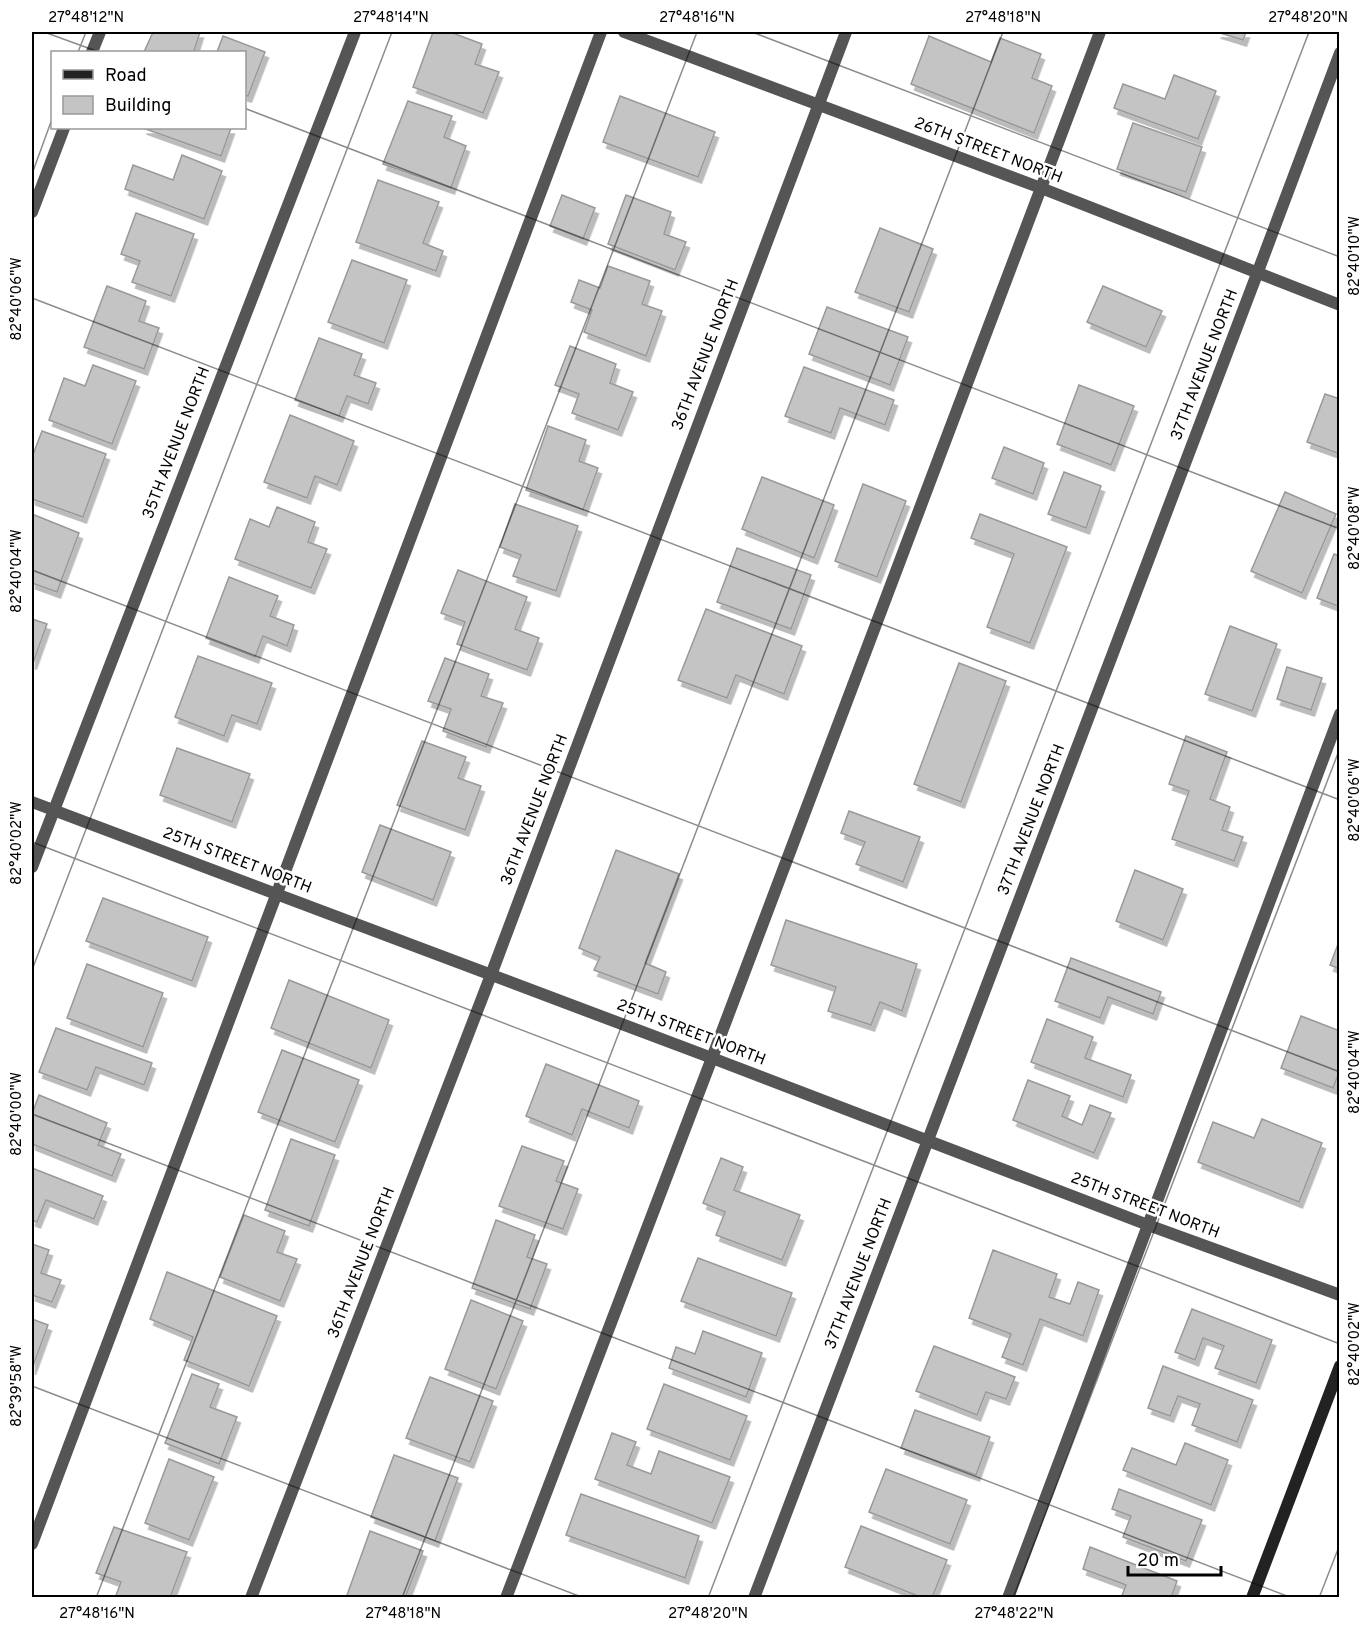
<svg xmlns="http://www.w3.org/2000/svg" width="1371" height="1629" font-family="Overpass,sans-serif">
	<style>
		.building { fill: #c4c4c4; stroke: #999; stroke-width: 1.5; filter: url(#shadow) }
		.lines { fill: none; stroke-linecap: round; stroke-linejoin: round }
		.lane { stroke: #555; stroke-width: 12 }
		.street { stroke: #555; stroke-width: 12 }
		.secondary { stroke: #222; stroke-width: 12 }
		.ticks { fill: none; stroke: #000; stroke-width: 1.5; stroke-opacity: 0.45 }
		.labels { text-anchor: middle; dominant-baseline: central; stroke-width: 5; stroke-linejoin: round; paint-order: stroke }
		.street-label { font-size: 16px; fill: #000; stroke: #fff }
		.neatline { fill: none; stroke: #000; stroke-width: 2 }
		.ticks-label { font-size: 15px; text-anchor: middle; fill: #000 }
	</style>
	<defs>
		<filter id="shadow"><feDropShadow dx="3.5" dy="6" stdDeviation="0" flood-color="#0004"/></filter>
	</defs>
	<rect width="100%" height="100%" fill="#fff"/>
	<g class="building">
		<polygon points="153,32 200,32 194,51 199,52 144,52"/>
		<polygon points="433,32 450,32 482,44 475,64 499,72 483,113 413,87"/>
		<polygon points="1217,32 1246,32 1243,40"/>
		<polygon points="223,36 265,52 248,96 244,95 244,52 217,52"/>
		<polygon points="929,36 991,62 1000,38 1041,54 1032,78 1052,86 1034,133 911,84"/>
		<polygon points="1174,75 1216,91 1198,139 1114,108 1123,84 1165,99"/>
		<polygon points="620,96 715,132 698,177 603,142"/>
		<polygon points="408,101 452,116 444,137 466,146 451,188 383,164"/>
		<polygon points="1133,123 1202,147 1186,192 1117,169"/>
		<polygon points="143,128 231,128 221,156"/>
		<polygon points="182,155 222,171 204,219 125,189 133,165 173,180"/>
		<polygon points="378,180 439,202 423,243 443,251 436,271 356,242"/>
		<polygon points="562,195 595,208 583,239 550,226"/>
		<polygon points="626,195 671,212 664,234 686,242 675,270 608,244"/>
		<polygon points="136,213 194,234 171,296 132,282 140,261 121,254"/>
		<polygon points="880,228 933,249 909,312 855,292"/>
		<polygon points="352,260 407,280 384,343 328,322"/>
		<polygon points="608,266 650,281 642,304 662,311 646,356 584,332 592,310 571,302 579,280 600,288"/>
		<polygon points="107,286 146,301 139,321 159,328 144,369 84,347"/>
		<polygon points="1103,286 1162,311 1146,347 1087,322"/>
		<polygon points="827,307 908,337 890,385 809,354"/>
		<polygon points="319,338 362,354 354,375 376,383 368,404 347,396 339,416 295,400"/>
		<polygon points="570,346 616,364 610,383 633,392 618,430 572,413 579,394 555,385"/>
		<polygon points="93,365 136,381 112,444 49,420 64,378 85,386"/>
		<polygon points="804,367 894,400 885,425 840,408 831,433 785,416"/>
		<polygon points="1079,385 1134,406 1111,465 1057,444"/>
		<polygon points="1325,394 1340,399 1340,454 1307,442"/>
		<polygon points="290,415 354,441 337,485 315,476 307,498 264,482"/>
		<polygon points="548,426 586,440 579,461 598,468 583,510 526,490"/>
		<polygon points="42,431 106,454 83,517 32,499 32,451 34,452"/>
		<polygon points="1004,447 1044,463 1033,494 992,478"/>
		<polygon points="1064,472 1101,486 1086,528 1048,514"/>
		<polygon points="762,477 834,505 814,558 742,529"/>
		<polygon points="863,484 906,501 877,577 835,561"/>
		<polygon points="1285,492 1336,514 1302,593 1251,571"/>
		<polygon points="515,504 578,526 556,591 513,576 521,555 500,547"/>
		<polygon points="277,507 315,522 308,542 327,549 311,588 235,559 250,519 269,527"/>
		<polygon points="32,514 79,533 57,592 32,583"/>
		<polygon points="980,514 1067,547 1030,643 987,627 1014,554 971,538"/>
		<polygon points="737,548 811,575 791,629 717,602"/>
		<polygon points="1334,554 1340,556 1340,607 1317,598"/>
		<polygon points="458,570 527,597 515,629 539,638 527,670 457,644 465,622 441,613"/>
		<polygon points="229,577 278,596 270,616 294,625 287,646 263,636 255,657 206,638"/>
		<polygon points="706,609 802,646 784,694 736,675 727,698 678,680"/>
		<polygon points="32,619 47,624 33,663 32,663"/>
		<polygon points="1230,626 1277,644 1252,711 1205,694"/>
		<polygon points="198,656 272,683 257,724 232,715 224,736 175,717"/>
		<polygon points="445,658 489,674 481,696 503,703 486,747 443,731 451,709 428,701"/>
		<polygon points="959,663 1006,681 961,802 914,784"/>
		<polygon points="1287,667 1322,678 1311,710 1277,699"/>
		<polygon points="1186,736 1227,752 1210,799 1230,807 1222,830 1243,837 1234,861 1172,839 1189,791 1169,784"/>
		<polygon points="422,741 466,757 458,778 481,786 465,830 397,805"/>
		<polygon points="177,748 250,774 232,822 160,795"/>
		<polygon points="849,811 920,837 903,882 856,864 865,842 841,833"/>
		<polygon points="380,825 451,852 433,900 362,872"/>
		<polygon points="616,850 679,874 645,963 666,972 658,994 594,970 600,957 579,948"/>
		<polygon points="1135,870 1183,889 1163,940 1116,921"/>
		<polygon points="103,898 208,937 192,981 86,941"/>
		<polygon points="786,920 917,964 902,1011 880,1002 871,1025 828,1011 836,987 771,965"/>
		<polygon points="1340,939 1340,969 1330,965"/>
		<polygon points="1071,958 1161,992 1153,1014 1108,997 1100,1018 1055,1001"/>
		<polygon points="87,964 163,993 143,1047 67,1018"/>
		<polygon points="289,980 389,1020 371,1068 271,1028"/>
		<polygon points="1301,1016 1340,1031 1340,1070 1333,1088 1281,1068"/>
		<polygon points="1047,1019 1093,1037 1085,1058 1131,1075 1123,1097 1031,1062"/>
		<polygon points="56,1028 152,1063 144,1085 96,1067 87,1090 39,1072"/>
		<polygon points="282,1050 359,1080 335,1142 258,1112"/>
		<polygon points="546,1064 639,1101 629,1128 582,1109 572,1135 526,1116"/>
		<polygon points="1028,1080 1070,1096 1062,1116 1082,1125 1090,1105 1111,1113 1094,1153 1013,1120"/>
		<polygon points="39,1095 107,1123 98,1145 121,1154 112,1176 32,1144 32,1114"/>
		<polygon points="1262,1119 1322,1143 1299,1202 1198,1162 1213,1122 1254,1138"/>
		<polygon points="291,1139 335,1155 309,1226 265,1210"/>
		<polygon points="522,1146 564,1161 556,1181 578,1189 563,1229 499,1206"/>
		<polygon points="721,1158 743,1167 734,1190 800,1215 782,1260 716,1235 725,1212 703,1203"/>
		<polygon points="32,1168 103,1196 94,1219 46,1200 37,1222 32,1220"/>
		<polygon points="244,1215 285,1231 277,1252 297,1259 280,1301 220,1277"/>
		<polygon points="496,1220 535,1235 527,1257 547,1264 530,1309 472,1288"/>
		<polygon points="32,1244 49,1250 41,1273 61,1280 52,1302 32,1295"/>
		<polygon points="993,1250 1057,1274 1049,1297 1070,1304 1078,1282 1099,1290 1083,1336 1040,1319 1023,1365 1002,1357 1011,1334 969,1318"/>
		<polygon points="698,1258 792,1293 776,1336 681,1301"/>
		<polygon points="167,1272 277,1316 249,1386 184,1360 193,1337 150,1319"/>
		<polygon points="471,1300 523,1321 496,1389 445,1369"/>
		<polygon points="1192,1309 1272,1340 1256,1383 1215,1368 1224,1346 1203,1338 1195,1360 1175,1352"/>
		<polygon points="32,1319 48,1325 32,1369"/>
		<polygon points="703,1331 762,1353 746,1397 669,1368 676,1347 695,1354"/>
		<polygon points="934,1346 1015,1377 1006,1399 986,1392 977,1415 916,1391"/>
		<polygon points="1163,1366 1253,1400 1237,1442 1192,1425 1200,1404 1178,1396 1170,1416 1148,1408"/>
		<polygon points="192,1374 219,1384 210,1407 237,1417 219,1464 165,1443"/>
		<polygon points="430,1377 493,1401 470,1462 406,1438"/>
		<polygon points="664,1384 747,1416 730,1460 647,1429"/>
		<polygon points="915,1410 990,1437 976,1475 901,1448"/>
		<polygon points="612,1433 636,1442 627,1465 651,1474 659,1451 730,1477 712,1523 595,1479"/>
		<polygon points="1185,1443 1228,1460 1211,1505 1123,1470 1132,1448 1176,1465"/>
		<polygon points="394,1455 458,1478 435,1541 371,1517"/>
		<polygon points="169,1459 214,1477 189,1540 145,1523"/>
		<polygon points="886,1469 967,1500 950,1544 869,1512"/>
		<polygon points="1119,1489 1202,1520 1186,1561 1123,1537 1131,1516 1112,1509"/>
		<polygon points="581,1494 699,1536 685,1578 566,1535"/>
		<polygon points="861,1526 947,1560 932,1598 923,1598 845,1567"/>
		<polygon points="114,1527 187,1552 170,1598 115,1598 121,1582 96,1573"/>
		<polygon points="370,1531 423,1551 405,1598 346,1598"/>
		<polygon points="1090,1547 1177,1581 1171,1598 1121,1598 1126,1585 1083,1569"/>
	</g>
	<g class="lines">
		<g class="lane">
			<polyline points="92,52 100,32"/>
			<polyline points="32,212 64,128"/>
			<polyline points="32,1544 601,32"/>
			<polyline points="506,1598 712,1058 1100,32"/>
			<polyline points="1008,1598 1340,714"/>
		</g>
		<g class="street">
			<polyline points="624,32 1041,188 1340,305"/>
			<polyline points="32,802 712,1058 1148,1225 1340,1295"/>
			<polyline points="32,867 355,32"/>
			<polyline points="251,1598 491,975 846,32"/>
			<polyline points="754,1598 1257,274 1340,53"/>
		</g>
		<polyline class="secondary" points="1252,1598 1340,1366"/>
	</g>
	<path class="ticks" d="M44 32 99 52M752 32 1340 257M78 52 86 32M244 108 1340 529M32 174 52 119M32 298 1340 800M32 570 1340 1072M32 842 1340 1344M32 970 392 32M32 1114 1292 1598M32 1386 584 1598M96 1598 697 32M402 1598 1003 32M708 1598 1309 32M1013 1598 1340 748M1319 1598 1340 1544"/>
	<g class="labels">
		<g class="street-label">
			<text transform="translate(988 151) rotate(21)">26TH STREET NORTH</text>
			<text transform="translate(706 355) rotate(-69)">36TH AVENUE NORTH</text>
			<text transform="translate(1205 365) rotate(-69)">37TH AVENUE NORTH</text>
			<text transform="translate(177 443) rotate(-69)">35TH AVENUE NORTH</text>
			<text transform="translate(535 810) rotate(-69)">36TH AVENUE NORTH</text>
			<text transform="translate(1032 820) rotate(-69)">37TH AVENUE NORTH</text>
			<text transform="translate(237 861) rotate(21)">25TH STREET NORTH</text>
			<text transform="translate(691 1033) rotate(21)">25TH STREET NORTH</text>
			<text transform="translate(1145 1206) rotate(21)">25TH STREET NORTH</text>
			<text transform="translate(362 1263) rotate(-69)">36TH AVENUE NORTH</text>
			<text transform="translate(859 1274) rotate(-69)">37TH AVENUE NORTH</text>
		</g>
	</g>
	<rect width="1371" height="1629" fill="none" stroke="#ffffff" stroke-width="66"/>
	<rect x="51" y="51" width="195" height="78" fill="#ffffff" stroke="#999999" stroke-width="1.5"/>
	<rect x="63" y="70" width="30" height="9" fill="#222222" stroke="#999999" stroke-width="1.5"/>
	<text x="105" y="81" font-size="18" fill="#000000">Road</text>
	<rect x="63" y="96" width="30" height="18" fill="#c4c4c4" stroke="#999999" stroke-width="1.5"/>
	<text x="105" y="111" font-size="18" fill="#000000">Building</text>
	<path d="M1128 1566v9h93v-9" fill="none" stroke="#000000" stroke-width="3"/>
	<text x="1137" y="1566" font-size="18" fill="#000000" stroke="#ffffff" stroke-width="4.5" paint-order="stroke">20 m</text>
	<rect x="33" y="33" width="1305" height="1563" class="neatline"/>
	<g class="ticks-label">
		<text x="86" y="22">27°48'12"N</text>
		<text x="391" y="22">27°48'14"N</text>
		<text x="697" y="22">27°48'16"N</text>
		<text x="1003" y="22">27°48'18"N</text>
		<text x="1308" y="22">27°48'20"N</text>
		<text transform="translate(1354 256) rotate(-90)" y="5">82°40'10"W</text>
		<text transform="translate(16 299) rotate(-90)" y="5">82°40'06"W</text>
		<text transform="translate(1354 528) rotate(-90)" y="5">82°40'08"W</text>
		<text transform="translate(16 571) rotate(-90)" y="5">82°40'04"W</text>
		<text transform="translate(1354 800) rotate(-90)" y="5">82°40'06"W</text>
		<text transform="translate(16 843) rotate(-90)" y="5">82°40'02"W</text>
		<text transform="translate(1354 1072) rotate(-90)" y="5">82°40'04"W</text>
		<text transform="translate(16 1114) rotate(-90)" y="5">82°40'00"W</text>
		<text transform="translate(1354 1344) rotate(-90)" y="5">82°40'02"W</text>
		<text transform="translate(16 1386) rotate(-90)" y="5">82°39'58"W</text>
		<text x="97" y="1618">27°48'16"N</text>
		<text x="403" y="1618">27°48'18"N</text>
		<text x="708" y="1618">27°48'20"N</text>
		<text x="1014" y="1618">27°48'22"N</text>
	</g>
</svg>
